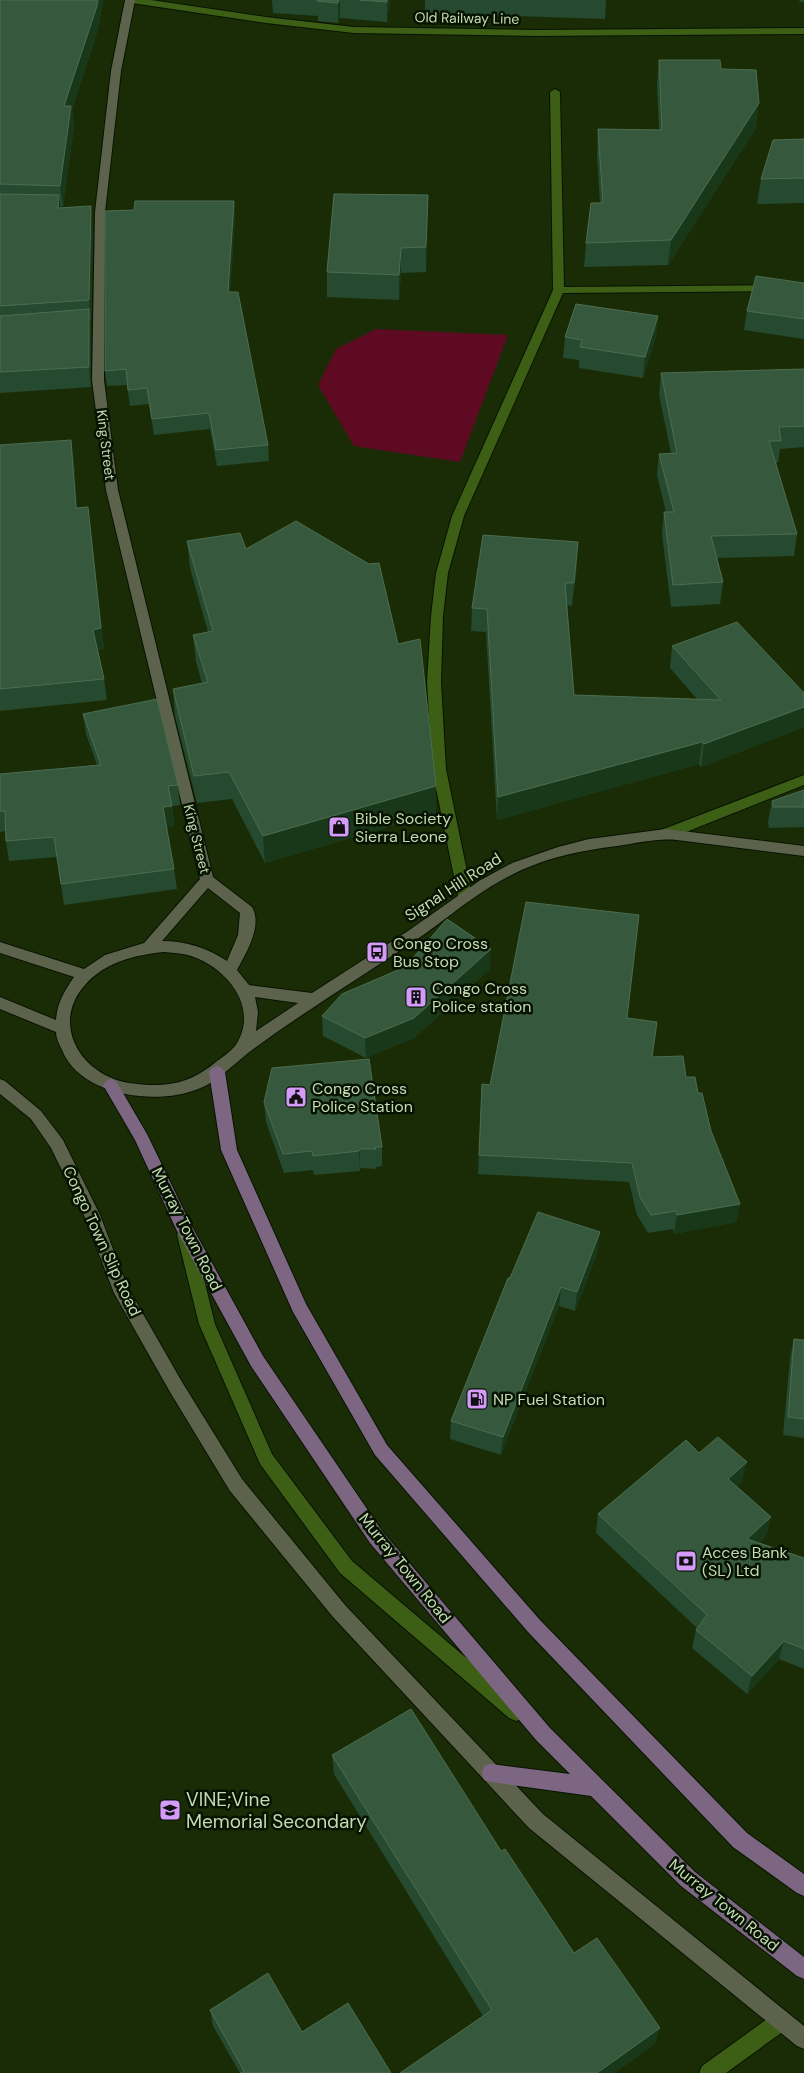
<svg xmlns="http://www.w3.org/2000/svg" width="804" height="2073" font-family="'DM Sans',sans-serif">
	<style>
		.green { fill: #5d0a22 }
		.lines { fill: none; stroke-linecap: round; stroke-linejoin: round }
		.lane-casing { stroke: #081301; stroke-width: 2 }
		.street-casing { stroke: #081301; stroke-width: 2 }
		.secondary-casing { stroke: #081301; stroke-width: 2 }
		.primary-casing { stroke: #081301; stroke-width: 2 }
		.lane { fill: #3c5e15; fill-rule: evenodd }
		.street { fill: #3c5e15; fill-rule: evenodd }
		.secondary { fill: #5c624c; fill-rule: evenodd }
		.primary { fill: #7c6682; fill-rule: evenodd }
		.wall { fill: #254a2f }
		.shaded-wall { fill: #193719 }
		.building { fill: #36593d; stroke: #4d6d50 }
		.labels { text-anchor: middle; dominant-baseline: central; stroke-width: 5; stroke-linejoin: round; paint-order: stroke }
		.far-street-label { font-size: 14px; fill: #c5d9b5; stroke: #061300 }
		.poi-label { font-size: 16px; fill: #c5d9b5; stroke: #061300; text-anchor: start }
		.street-label { font-size: 16px; fill: #c5d9b5; stroke: #061300 }
		.near-poi-label { font-size: 19px; fill: #c5d9b5; stroke: #061300; text-anchor: start }
	</style>
	<rect width="100%" height="100%" fill="#1a2c06"/>
	<polygon class="green" points="376,329 508,335 460,462 354,446 318,385 336,349"/>
	<g class="lines">
		<g class="lane-casing">
			<polygon id="lane" points="185,1228 191,1230 193,1235 215,1324 272,1454 352,1561 523,1706 525,1712 523,1718 516,1721 509,1718 340,1573 260,1464 199,1324 177,1235 179,1230"/>
		</g>
		<g class="street-casing">
			<g id="street">
				<polygon points="127,0 151,0 266,17 354,27 535,30 804,28 804,34 535,36 354,33 266,23 132,3"/>
				<polygon points="555,89 560,92 564,287 804,285 804,291 563,293 464,516 448,573 443,616 441,682 446,769 472,896 470,900 465,901 460,900 458,896 432,769 427,682 431,616 436,573 452,516 553,290 550,92"/>
				<polygon points="804,775 804,785 671,838 661,838 659,834 661,830"/>
				<polygon points="781,2011 788,2014 791,2021 788,2028 726,2073 699,2073 702,2066 774,2014"/>
			</g>
		</g>
		<g class="secondary-casing">
			<g id="secondary">
				<path d="M125 0H135L121 71 105 212 104 380 118 490 213 877 252 907C263 926 246 953 237 970L249 985 312 993 408 931 479 881 512 863 558 847 589 839 666 829 804 846V856L677 840C657 838 638 843 617 846 569 852 532 861 490 887 464 903 441 923 416 940 370 971 323 1000 277 1032 265 1041 252 1049 241 1059 227 1070 215 1083 198 1089 157 1106 80 1096 62 1050 59 1044 56 1038 56 1032L0 1009V997L56 1020C57 1003 65 990 74 977L0 953V942L84 969 105 955 144 943 200 879 106 490 92 380 95 212 111 71ZM208 888 240 913 238 935 227 961C208 948 186 941 162 941ZM164 952C174 953 184 953 194 957 229 970 260 1010 235 1046 230 1052 223 1057 217 1061 189 1085 164 1088 129 1083 81 1075 50 1024 85 985 105 962 135 955 164 952ZM255 997 298 1003 256 1031 258 1012Z"/>
				<polygon points="0,1079 5,1081 41,1111 63,1140 100,1215 127,1286 182,1382 242,1479 345,1605 543,1814 804,2026 804,2049 797,2046 529,1828 333,1617 230,1491 170,1392 114,1293 84,1215 51,1148 31,1119 0,1094"/>
			</g>
		</g>
		<g class="primary-casing">
			<g id="primary">
				<polygon points="217,1066 222,1068 225,1072 237,1150 306,1304 387,1445 540,1620 747,1833 804,1874 804,1896 797,1893 733,1847 528,1632 375,1455 293,1312 221,1150 209,1072 212,1068"/>
				<polygon points="111,1079 116,1081 147,1134 189,1221 263,1356 382,1531 550,1728 695,1872 804,1957 804,1979 797,1976 681,1886 591,1796 491,1782 484,1780 482,1773 484,1766 491,1764 570,1774 536,1740 370,1543 251,1366 176,1229 135,1140 103,1085 106,1081"/>
			</g>
		</g>
		<use href="#lane" class="lane"/>
		<use href="#street" class="street"/>
		<use href="#secondary" class="secondary"/>
		<use href="#primary" class="primary"/>
	</g>
	<g class="wall">
		<polygon points="0,0 103,0 99,26 72,110 74,126 63,206 61,206 61,208 93,227 91,321 90,321 91,330 91,387 0,393"/>
		<polygon points="272,0 390,0 387,22 340,18 338,23 318,21 318,16 273,13"/>
		<polygon points="425,0 606,0 605,19 425,13"/>
		<polygon points="799,0 804,0 804,2 800,2"/>
		<polygon points="659,60 721,69 756,128 668,265 584,267 586,243 600,203 597,154 598,129 659,130 657,84"/>
		<polygon points="804,139 804,203 757,204 761,179"/>
		<polygon points="428,195 426,272 401,273 399,300 327,297 327,272"/>
		<polygon points="234,201 235,217 230,292 268,445 269,461 217,466 210,429 154,435 149,404 130,406 127,385 107,386 105,371 134,210"/>
		<polygon points="804,283 804,339 744,330 747,311"/>
		<polygon points="658,316 656,337 643,378 579,368 579,360 563,358 565,337"/>
		<polygon points="804,369 804,447 780,449 778,463 775,463 797,534 794,556 717,558 723,582 720,604 671,607 662,534 664,512 666,512 657,475 659,454 671,453 659,395 661,373"/>
		<polygon points="0,445 74,460 77,508 88,507 104,649 98,650 104,679 107,700 0,711"/>
		<polygon points="187,541 246,549 398,644 436,786 436,813 265,863 232,799 197,803 175,716 173,689 202,683 196,662 193,635 208,632 190,568"/>
		<polygon points="577,565 572,606 567,605 574,695 697,699 670,668 672,646 804,693 804,727 701,767 699,764 497,820 486,632 471,631 472,608"/>
		<polygon points="83,714 178,785 180,805 172,806 174,826 166,827 174,869 177,889 64,905 57,857 9,861 6,841 5,831 0,832 0,774 97,765 86,734"/>
		<polygon points="772,801 804,807 804,827 769,828 768,822"/>
		<polygon points="490,969 414,1038 366,1058 323,1036 322,1016"/>
		<polygon points="627,1018 652,1057 686,1077 698,1093 711,1131 740,1204 736,1222 674,1234 673,1229 648,1233 637,1215 629,1182 478,1174 482,1084 490,1085"/>
		<polygon points="264,1102 382,1147 382,1166 376,1167 376,1169 360,1168 360,1171 314,1175 313,1170 284,1173 266,1122"/>
		<polygon points="598,1251 575,1311 559,1306 501,1455 450,1439 451,1421 510,1278"/>
		<polygon points="794,1339 804,1340 804,1438 783,1435 790,1358"/>
		<polygon points="699,1453 742,1481 737,1486 771,1517 766,1536 759,1543 804,1558 804,1669 779,1659 747,1694 692,1648 696,1630 697,1628 596,1533 598,1514"/>
		<polygon points="332,1755 501,1851 574,1953 655,2044 483,2016 334,1774"/>
		<polygon points="210,2010 302,2032 391,2073 240,2073 213,2026"/>
	</g>
	<g class="shaded-wall">
		<polygon points="98,0 103,0 99,26 72,110 74,126 63,206 60,186 64,106"/>
		<polygon points="339,0 340,0 340,18 338,23 338,3"/>
		<polygon points="387,0 390,0 387,22"/>
		<polygon points="759,103 756,128 668,265 671,240"/>
		<polygon points="59,195 62,216 58,208"/>
		<polygon points="428,195 428,220 426,272 426,247"/>
		<polygon points="234,201 235,217 229,308 228,292"/>
		<polygon points="91,206 93,227 91,321 89,300"/>
		<polygon points="401,248 401,273 399,300 399,275"/>
		<polygon points="89,309 91,330 91,387 89,367"/>
		<polygon points="658,316 656,337 643,378 645,357"/>
		<polygon points="71,440 74,460 79,529 76,508"/>
		<polygon points="88,507 104,649 95,651 93,630"/>
		<polygon points="578,542 577,565 572,606 574,583"/>
		<polygon points="804,707 804,727 701,767 704,744"/>
		<polygon points="702,742 699,764 497,820 498,797"/>
		<polygon points="436,786 436,813 265,863 263,836"/>
		<polygon points="172,806 174,826 165,828 163,807"/>
		<polygon points="491,949 490,969 414,1038 366,1058 365,1038"/>
		<polygon points="360,1149 360,1171 359,1151"/>
		<polygon points="740,1204 736,1222 674,1234 677,1215"/>
		<polygon points="600,1232 598,1251 575,1311 577,1292"/>
		<polygon points="561,1287 559,1306 501,1455 503,1437"/>
		<polygon points="747,1462 742,1481 724,1498 728,1479"/>
		<polygon points="771,1517 766,1536 743,1558 747,1539"/>
		<polygon points="784,1641 779,1659 747,1694 752,1676"/>
		<polygon points="660,2028 655,2044 615,2073 597,2073"/>
	</g>
	<g class="building">
		<polygon points="0,0 98,0 97,6 64,106 71,106 60,186 0,184"/>
		<polygon points="317,0 339,0 338,3 317,1"/>
		<polygon points="360,0 387,0 387,2"/>
		<polygon points="659,60 720,60 721,69 756,70 759,103 671,240 586,243 591,203 603,203 598,129 662,130"/>
		<polygon points="804,139 804,178 761,179 773,140"/>
		<polygon points="0,194 59,195 58,208 91,206 89,300 0,306"/>
		<polygon points="334,194 428,195 426,247 401,248 399,275 327,272"/>
		<polygon points="135,201 234,201 228,292 238,292 268,445 216,450 209,413 152,419 147,388 128,390 126,369 105,371 105,211 134,210"/>
		<polygon points="756,276 804,283 804,319 747,311"/>
		<polygon points="576,304 658,316 645,357 580,347 582,340 565,337"/>
		<polygon points="89,309 89,367 0,372 0,316"/>
		<polygon points="804,369 804,426 779,427 781,441 769,441 797,534 711,536 723,582 673,585 664,512 674,512 659,454 677,453 661,373"/>
		<polygon points="71,440 76,508 88,507 101,628 93,630 104,679 0,689 0,445"/>
		<polygon points="296,521 369,564 379,563 398,644 420,639 436,786 263,836 229,772 194,776 173,689 208,682 193,635 213,631 187,541 240,533 246,549"/>
		<polygon points="483,535 578,542 574,583 565,583 574,695 721,700 672,646 737,622 804,693 804,707 704,744 702,742 498,797 487,609 472,608"/>
		<polygon points="157,699 178,785 168,786 172,806 163,807 174,869 61,884 54,837 6,841 5,811 0,811 0,774 101,765 83,714"/>
		<polygon points="804,790 804,807 773,807 772,801"/>
		<polygon points="526,902 639,915 627,1018 657,1022 652,1057 683,1056 686,1077 695,1077 698,1093 702,1093 711,1131 740,1204 677,1215 676,1211 651,1215 640,1197 632,1163 479,1155 482,1084 490,1085"/>
		<polygon points="447,919 491,949 414,1018 365,1038 322,1016 342,994 405,967"/>
		<polygon points="369,1059 382,1147 375,1147 376,1149 360,1149 359,1151 313,1156 312,1151 283,1154 264,1102 272,1068"/>
		<polygon points="538,1212 600,1232 577,1292 561,1287 503,1437 451,1421 508,1278 510,1278"/>
		<polygon points="794,1339 804,1340 804,1419 788,1417"/>
		<polygon points="718,1437 747,1462 728,1479 771,1517 747,1539 804,1558 804,1649 784,1641 752,1676 696,1630 707,1615 598,1514 686,1440 699,1453"/>
		<polygon points="411,1709 501,1851 505,1849 574,1953 597,1938 660,2028 597,2073 400,2073 492,2010 332,1755"/>
		<polygon points="268,1973 302,2032 348,2003 391,2073 241,2073 244,2071 210,2010"/>
	</g>
	<defs>
		<g id="shop-square" transform="scale(1.125)"><rect x="-9" y="-9" width="18" height="18" rx="4" fill="#d59bfa" stroke="#061300"/><path d="M-5-2.5h2.3a2.7 3.5 0 0 1 5.4 0H5L5.5 6h-11ZM-1.5-2.5h3a1.5 2.3 0 0 0-3 0Z" fill="#111"/></g>
		<g id="bus-square" transform="scale(1.125)"><rect x="-9" y="-9" width="18" height="18" rx="4" fill="#d59bfa" stroke="#061300"/><path d="M-5-6H5V4H4V6H2V4H-2V6H-4V4H-5ZM-3.5-4V0h7V-4ZM-3.5 1.2v1.5H-2V1.2ZM2 1.2v1.5H3.5V1.2Z" fill="#111"/></g>
		<g id="building-square" transform="scale(1.125)"><rect x="-9" y="-9" width="18" height="18" rx="4" fill="#d59bfa" stroke="#061300"/><path d="M-4-6H4V6H1V3H-1V6H-4ZM-2.5-4.3h1.7v1.8h-1.7ZM.8-4.3h1.7v1.8H.8ZM-2.5-1h1.7V.8h-1.7ZM.8-1h1.7V.8H.8Z" fill="#111"/></g>
		<g id="civic-square" transform="scale(1.125)"><rect x="-9" y="-9" width="18" height="18" rx="4" fill="#d59bfa" stroke="#061300"/><path d="M-.6-6.5H3V-4.5H.6V-3L4-1V1h2V6H-6V1h2V-1L-.6-3ZM-1.2 2.5V6h2.4V2.5Z" fill="#111"/></g>
		<g id="fuel-square" transform="scale(1.125)"><rect x="-9" y="-9" width="18" height="18" rx="4" fill="#d59bfa" stroke="#061300"/><path d="M-5.5-6h7V0h2V4h1.3V-2.5L3-4.5l.8-.8L6-3V5H2.5V1h-1V6h-7ZM-4.2-4.7v3.2H.2V-4.7Z" fill="#111"/></g>
		<g id="bank-square" transform="scale(1.125)"><rect x="-9" y="-9" width="18" height="18" rx="4" fill="#d59bfa" stroke="#061300"/><path d="M-6-4H6V4H-6ZM0-2.3a2.3 2.3 0 1 0 0 4.6a2.3 2.3 0 1 0 0-4.6Z" fill="#111"/></g>
		<g id="school-square" transform="scale(1.125)"><rect x="-9" y="-9" width="18" height="18" rx="4" fill="#d59bfa" stroke="#061300"/><path d="M0-5L7-2L0 1L-7-2ZM-4 1L0 2.5L4 1V4Q0 6-4 4Z" fill="#111"/></g>
	</defs>
	<g fill-rule="evenodd">
		<use href="#shop-square" x="339" y="827"/>
		<use href="#bus-square" x="377" y="952"/>
		<use href="#building-square" x="416" y="997"/>
		<use href="#civic-square" x="296" y="1097"/>
		<use href="#fuel-square" x="477" y="1399"/>
		<use href="#bank-square" x="686" y="1561"/>
		<use href="#school-square" x="170" y="1810"/>
	</g>
	<g class="labels">
		<g class="far-street-label">
			<text transform="translate(467 18) rotate(1)">Old Railway Line</text>
			<text transform="translate(106 445) rotate(83)">King Street</text>
			<text transform="translate(197 839) rotate(76)">King Street</text>
		</g>
		<g class="poi-label">
			<text x="355" y="818">Bible Society<tspan x="355" dy="18">Sierra Leone</tspan></text>
			<text x="393" y="943">Congo Cross<tspan x="393" dy="18">Bus Stop</tspan></text>
			<text x="432" y="988">Congo Cross<tspan x="432" dy="18">Police station</tspan></text>
			<text x="312" y="1088">Congo Cross<tspan x="312" dy="18">Police Station</tspan></text>
			<text x="493" y="1399">NP Fuel Station</text>
			<text x="702" y="1552">Acces Bank<tspan x="702" dy="18">(SL) Ltd</tspan></text>
		</g>
		<g class="street-label">
			<text transform="translate(453 887) rotate(-33)">Signal Hill Road</text>
			<text transform="translate(187 1229) rotate(63)">Murray Town Road</text>
			<text transform="translate(102 1241) rotate(65)">Congo Town Slip Road</text>
			<text transform="translate(405 1568) rotate(51)">Murray Town Road</text>
			<text transform="translate(724 1905) rotate(39)">Murray Town Road</text>
		</g>
		<g class="near-poi-label">
			<text x="186" y="1799">VINE;Vine<tspan x="186" dy="22">Memorial Secondary</tspan></text>
		</g>
	</g>
</svg>
